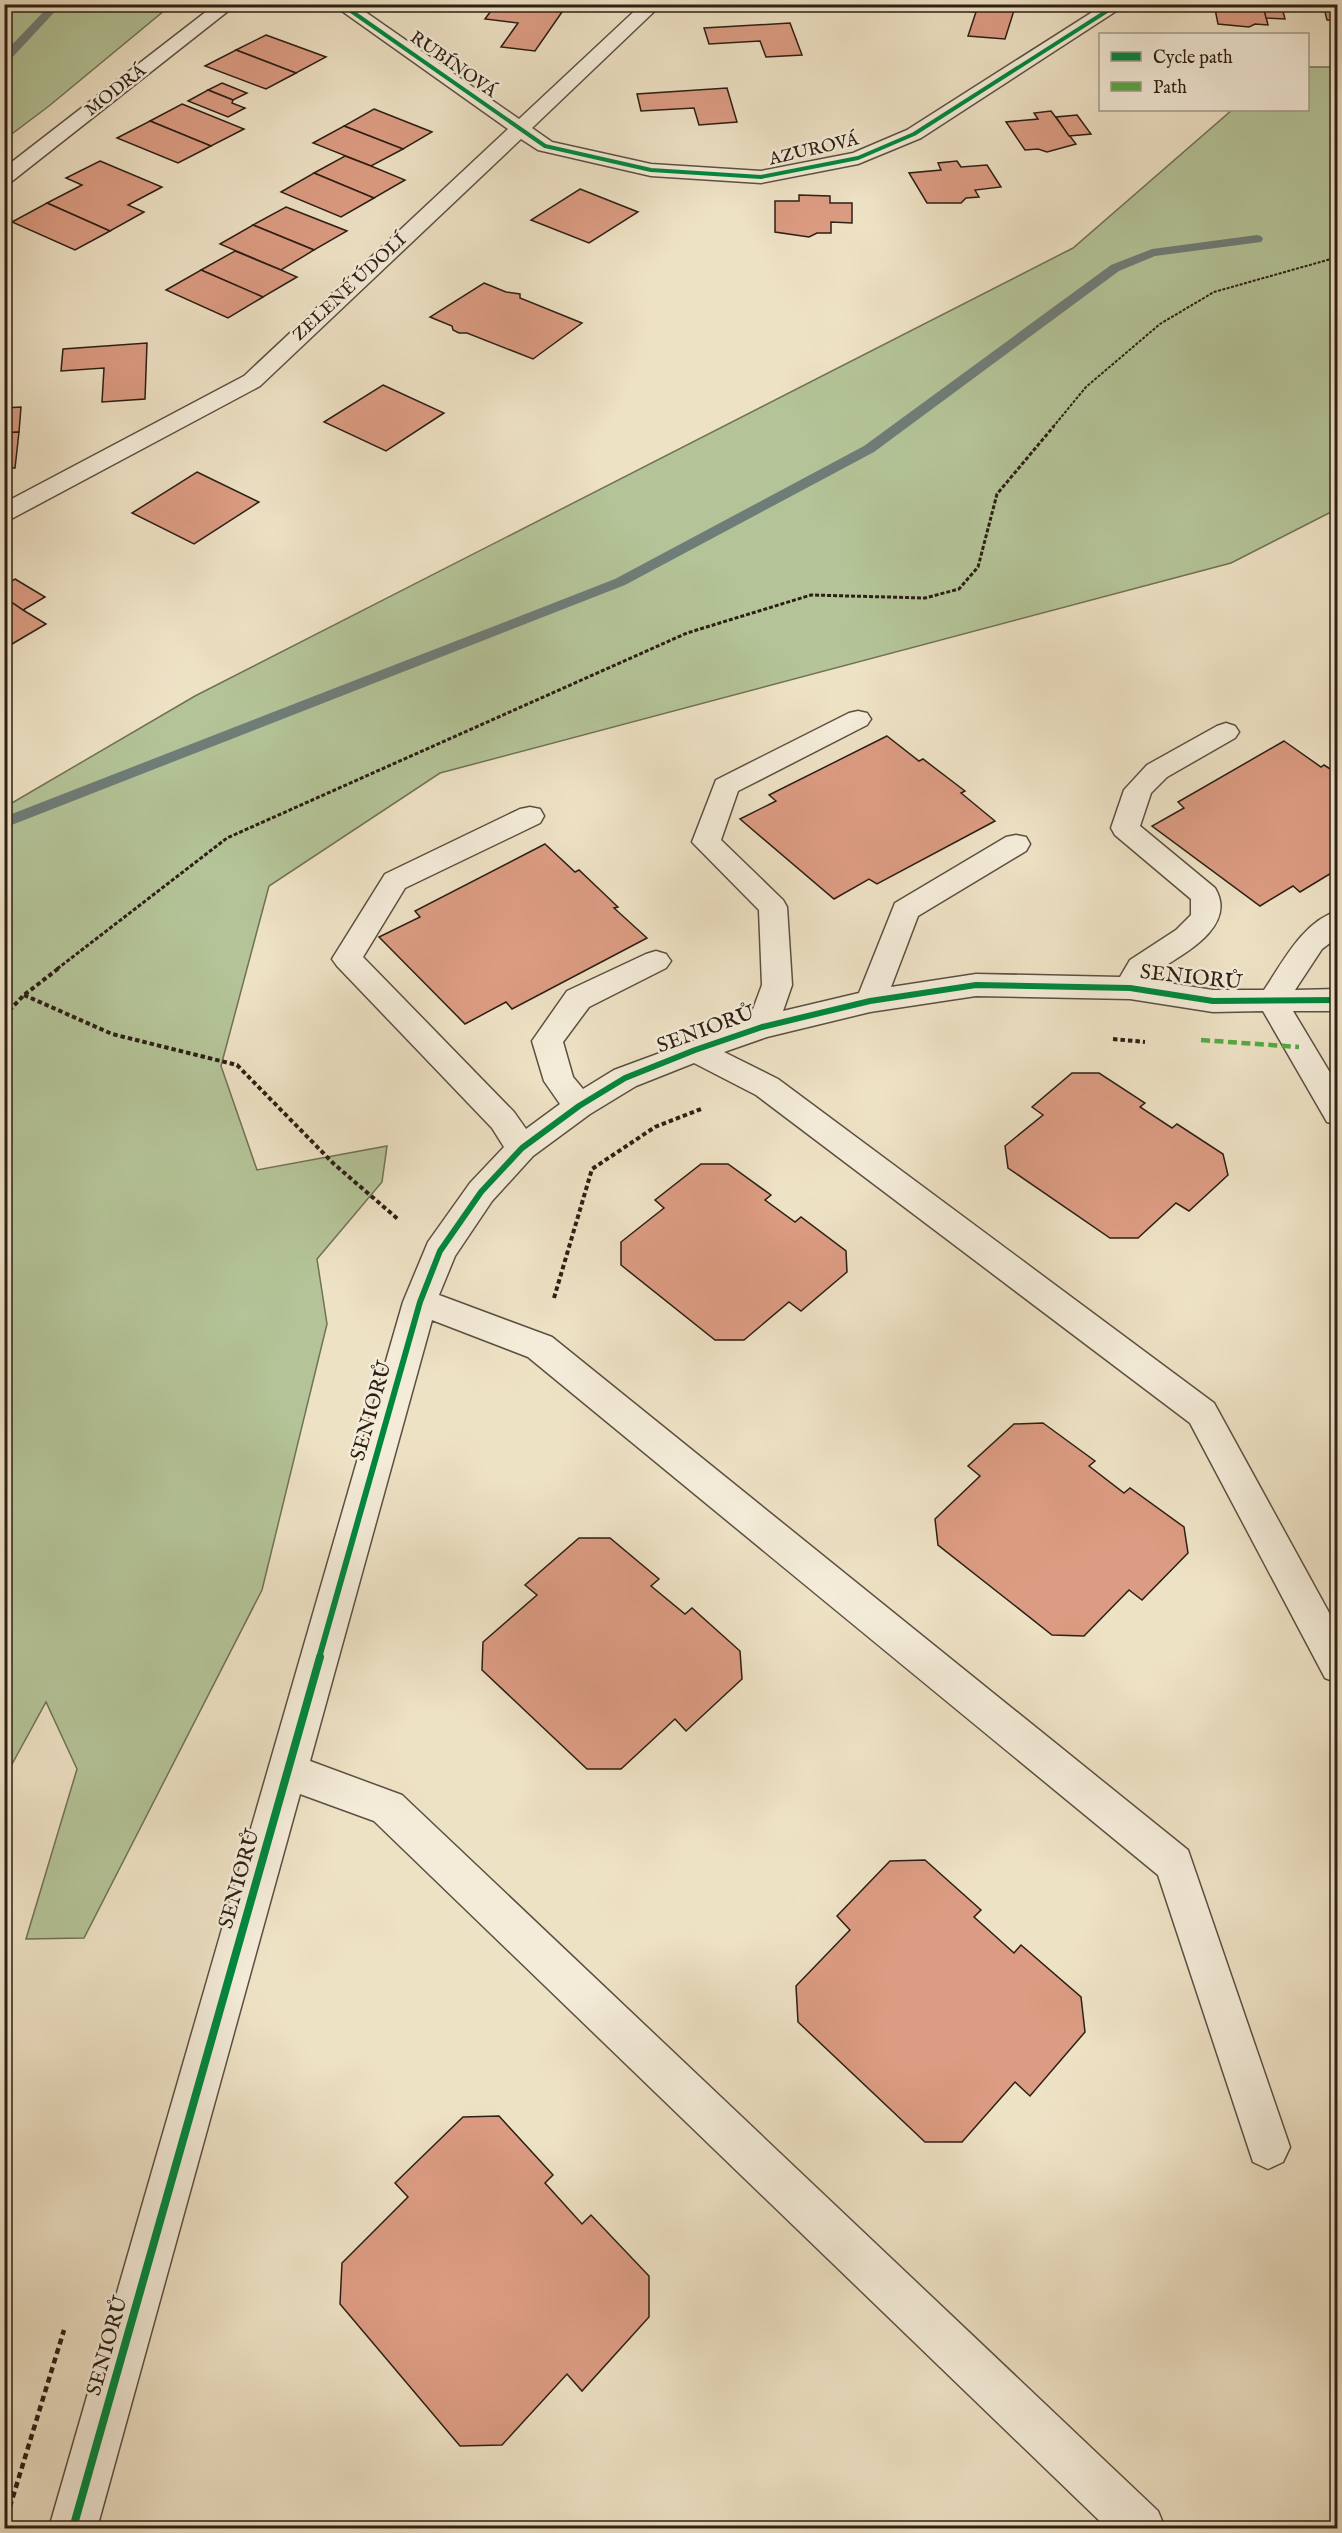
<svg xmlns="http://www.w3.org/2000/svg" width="1342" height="2533" font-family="'IM FELL English',serif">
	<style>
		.green { fill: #b4c498; stroke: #707256; stroke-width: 1.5 }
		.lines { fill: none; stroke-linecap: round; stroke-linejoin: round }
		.stream { fill: #6f7d79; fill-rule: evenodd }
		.building { fill: #dc9c83; stroke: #2c1f15; stroke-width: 1.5 }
		.minor-casing { stroke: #5c5041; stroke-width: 3 }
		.path-far3 { stroke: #2c1f15; stroke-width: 2; stroke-dasharray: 3 1.5; stroke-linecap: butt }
		.path-far2 { stroke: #2c1f15; stroke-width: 3; stroke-dasharray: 4 2; stroke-linecap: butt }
		.path-far1 { stroke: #2c1f15; stroke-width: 4; stroke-dasharray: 4.5 3; stroke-linecap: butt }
		.path { stroke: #2c1f15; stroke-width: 4.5; stroke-dasharray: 6 4; stroke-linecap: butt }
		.minor { fill: #f4ecd9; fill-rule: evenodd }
		.quiet { stroke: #54aa42; stroke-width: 4.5; stroke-dasharray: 9 4.5; stroke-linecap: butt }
		.cycleway-far2-casing { stroke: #f4ecd9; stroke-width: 6 }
		.cycleway-far1-casing { stroke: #f4ecd9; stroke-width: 10 }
		.cycleway-casing { stroke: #f4ecd9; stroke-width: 11 }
		.cycleway-far2 { stroke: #00873e; stroke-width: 4 }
		.cycleway-far1 { stroke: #00873e; stroke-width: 6 }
		.cycleway { stroke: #00873e; stroke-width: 8 }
		.labels { text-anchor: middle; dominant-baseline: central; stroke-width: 5; stroke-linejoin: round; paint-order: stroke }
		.far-street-label { font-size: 18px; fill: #2c1f15; stroke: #f4ecd9 }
		.street-label { font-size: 21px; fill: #2c1f15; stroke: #f4ecd9 }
	</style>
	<rect width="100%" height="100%" fill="#eee2c5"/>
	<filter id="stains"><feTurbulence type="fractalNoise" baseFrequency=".00333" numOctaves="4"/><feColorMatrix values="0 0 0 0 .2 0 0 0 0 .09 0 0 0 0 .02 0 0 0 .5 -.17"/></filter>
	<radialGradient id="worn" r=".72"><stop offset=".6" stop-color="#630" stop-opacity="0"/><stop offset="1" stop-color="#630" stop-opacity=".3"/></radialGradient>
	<g class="green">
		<polygon points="156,4 165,10 49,106 5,139 5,5"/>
		<polygon points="1308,67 1337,67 1337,509 1231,563 440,773 269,886 221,1066 257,1170 387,1146 382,1182 317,1259 327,1324 262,1590 84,1938 26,1939 77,1769 46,1702 5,1777 5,807 195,696 1073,248 1232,110 1308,110"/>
	</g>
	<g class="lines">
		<g class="stream">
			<polygon points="51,4 62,4 8,62 4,63 4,53"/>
			<polygon points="1257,235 1261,236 1263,239 1261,242 1155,256 1119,271 874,452 625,585 4,828 4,817 615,579 864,446 1111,265 1152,249"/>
		</g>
	</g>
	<g class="building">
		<polygon points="496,4 499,4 562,12 535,51 501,47 518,23 485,19"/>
		<polygon points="944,4 1016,4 1005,39 968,36 976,12 943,9"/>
		<polygon points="1214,4 1263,4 1268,25 1255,24 1249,27 1218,24"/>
		<polygon points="1263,4 1281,4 1285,19 1266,18"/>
		<polygon points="1323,4 1338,4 1338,20 1327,20"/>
		<polygon points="790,23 802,55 766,57 760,41 709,44 704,28"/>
		<polygon points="266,35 326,57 296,73 236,50"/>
		<polygon points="236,50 296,73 266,89 205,66"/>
		<polygon points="222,83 247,93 233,100 208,90"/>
		<polygon points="727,88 737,122 699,125 694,108 641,111 637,94"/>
		<polygon points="208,90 233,100 232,103 245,108 228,117 188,101"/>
		<polygon points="182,104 244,129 211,146 150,121"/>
		<polygon points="374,109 432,132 403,149 344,126"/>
		<polygon points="1051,111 1076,144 1047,152 1038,149 1025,150 1006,122 1038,119 1034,113"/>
		<polygon points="1077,115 1091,134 1069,136 1056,117"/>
		<polygon points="150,121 211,146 178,163 117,138"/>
		<polygon points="344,126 403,149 371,166 313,143"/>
		<polygon points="345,156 371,166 405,180 374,198 314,173"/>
		<polygon points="100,161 162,187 128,205 144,212 110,231 47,203 82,185 66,178"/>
		<polygon points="957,161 961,167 987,165 1001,187 975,190 979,197 966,198 961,203 927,203 909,173 941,170 938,163"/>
		<polygon points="314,173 374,198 341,217 281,192"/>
		<polygon points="580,189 638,212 589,243 531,220"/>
		<polygon points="799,195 830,196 830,203 852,203 852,223 831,222 831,233 817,233 809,237 775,232 775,201 799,201"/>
		<polygon points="47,203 110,231 75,250 12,222"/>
		<polygon points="286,207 347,231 314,250 253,225"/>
		<polygon points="253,225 314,250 281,270 220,244"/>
		<polygon points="235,251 281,270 297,277 263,297 201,270"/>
		<polygon points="201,270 263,297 228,318 166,290"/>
		<polygon points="484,283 506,292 520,294 520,298 582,323 533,359 467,333 459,333 453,330 452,326 430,317"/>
		<polygon points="147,343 145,399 102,402 104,368 61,371 63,349"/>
		<polygon points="383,385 444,413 386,451 324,422"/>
		<polygon points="21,407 19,432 4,433 4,408"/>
		<polygon points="19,432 15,468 4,468 4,433"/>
		<polygon points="197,472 259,502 194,544 132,513"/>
		<polygon points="15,579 45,597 23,610 4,597 4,585"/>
		<polygon points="4,597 23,610 46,624 12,644 4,639"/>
		<polygon points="887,736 919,761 923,759 965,791 961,793 995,821 877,884 869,879 834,899 740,819 776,801 769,795"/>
		<polygon points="1284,741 1321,767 1324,765 1338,774 1338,869 1300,892 1293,886 1260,906 1152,826 1184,808 1178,802"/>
		<polygon points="545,844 575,872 579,870 618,907 614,908 647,938 512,1009 506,1002 465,1024 379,937 420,917 415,911"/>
		<polygon points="1072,1073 1099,1073 1145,1103 1140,1107 1172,1128 1177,1124 1223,1154 1228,1175 1189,1211 1176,1203 1138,1238 1110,1238 1008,1168 1005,1146 1043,1115 1032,1107"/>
		<polygon points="701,1164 728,1164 771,1195 765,1200 795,1222 801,1217 846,1251 847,1272 801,1311 789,1302 744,1340 715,1340 621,1265 621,1242 664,1208 655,1200"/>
		<polygon points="1043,1423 1095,1461 1089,1466 1124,1493 1130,1488 1184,1527 1188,1553 1142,1600 1129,1590 1084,1636 1052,1635 938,1545 935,1519 980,1476 968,1466 1014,1424"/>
		<polygon points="579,1538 610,1538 659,1579 651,1586 685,1614 692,1608 740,1651 742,1679 686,1731 675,1719 621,1769 587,1769 482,1670 483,1642 537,1595 525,1585"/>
		<polygon points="925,1860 981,1910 974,1917 1014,1953 1021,1945 1081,1997 1085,2032 1030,2096 1015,2082 962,2142 925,2142 798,2022 796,1986 850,1930 837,1916 890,1861"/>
		<polygon points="499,2116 553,2175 545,2183 582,2224 591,2215 649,2276 649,2317 582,2391 567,2374 502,2445 460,2446 340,2304 342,2263 408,2197 395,2183 463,2117"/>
	</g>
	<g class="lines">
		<g class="minor-casing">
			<g id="minor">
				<polygon points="216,4 237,4 11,182 4,184 4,168"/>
				<polygon points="332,4 354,4 519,119 642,4 662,4 532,128 552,142 651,164 761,171 853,153 907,130 1105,4 1127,4 921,138 858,164 761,183 651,176 538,150 521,139 260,386 13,518 4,520 4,503 244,376 508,129"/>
				<path d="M858 711 867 713 871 719 867 725 738 791 721 840 783 900 787 907 792 985 783 1011 859 993 895 903 1006 837 1016 835 1026 837 1030 844 1026 851 918 916 891 987 976 974 1120 977 1130 960 1176 930 1191 915V899L1115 835 1111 828 1124 790 1147 765 1217 726 1226 723 1235 726 1239 732 1235 738 1167 777 1151 793 1140 826 1215 888C1239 928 1179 956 1152 974L1149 980 1213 990H1264C1283 962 1303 921 1338 911V937L1322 949 1295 990 1338 989V1011H1293L1338 1086V1125L1327 1122 1263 1011 1213 1012 1130 999 976 996 870 1012 767 1037 724 1052 778 1079 1214 1403 1338 1629V1683L1325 1678 1190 1423 756 1095 694 1063 636 1086 590 1114 533 1156 492 1201 455 1256 439 1295 552 1337 1188 1850 1290 2147 1283 2162 1268 2169 1253 2162 1158 1875 528 1357 432 1320 310 1761 402 1795 1158 2511 1165 2528H1107L374 1821 300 1794 97 2528H49L403 1302 428 1242 470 1183 504 1147 492 1128 337 966 332 959 385 874 520 809 530 807 540 809 544 816 540 823 405 888 363 957 514 1112 526 1129 560 1104 544 1081 532 1041 567 991 646 954 656 951 666 954 671 961 666 968 589 1007 563 1042 573 1077 583 1089 614 1070 749 1020 762 985 759 910 692 842 716 780 849 713Z"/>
			</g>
		</g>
		<polyline class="path-far3" points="1053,427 1086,387 1160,324 1214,292 1338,257"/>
		<polyline class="path-far2" points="57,969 227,838 687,633 811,595 925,598 959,589 978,567 997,494 1054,426"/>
		<g class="path-far1">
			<polyline points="24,995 112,1034 237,1065 334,1164 399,1220"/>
			<polyline points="4,1016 24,995 59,968"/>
			<polyline points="1113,1039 1145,1042"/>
			<polyline points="554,1298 592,1169 655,1127 701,1109"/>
		</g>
		<polyline class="path" points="4,2526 64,2330"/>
		<use href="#minor" class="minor"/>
		<polyline class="quiet" points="1201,1040 1299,1047"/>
		<g class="cycleway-far2-casing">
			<polyline id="cycleway-far2" points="341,4 545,146 651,170 761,177 858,158 914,134 1118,4"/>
		</g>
		<g class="cycleway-far1-casing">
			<polyline id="cycleway-far1" points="319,1658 420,1302 440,1251 481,1192 522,1148 579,1106 625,1078 695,1050 762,1027 870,1001 976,985 1130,988 1213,1001 1338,1000"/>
		</g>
		<g class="cycleway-casing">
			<polyline id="cycleway" points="73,2528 320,1657"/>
		</g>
		<use href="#cycleway-far2" class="cycleway-far2"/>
		<use href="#cycleway-far1" class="cycleway-far1"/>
		<use href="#cycleway" class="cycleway"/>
	</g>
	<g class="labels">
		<g class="far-street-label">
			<text transform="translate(453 65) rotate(35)">RUBÍNOVÁ</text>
			<text transform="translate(116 91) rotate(-38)">MODRÁ</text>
			<text transform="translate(814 150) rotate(-13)">AZUROVÁ</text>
			<text transform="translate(350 288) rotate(-43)">ZELENÉ ÚDOLÍ</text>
		</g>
		<g class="street-label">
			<text transform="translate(1191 978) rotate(6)">SENIORŮ</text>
			<text transform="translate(706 1030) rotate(-20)">SENIORŮ</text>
			<text transform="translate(372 1411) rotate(-74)">SENIORŮ</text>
			<text transform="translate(240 1879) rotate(-74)">SENIORŮ</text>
			<text transform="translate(108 2346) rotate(-74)">SENIORŮ</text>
		</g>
	</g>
	<rect width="1342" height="2533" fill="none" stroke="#eee2c5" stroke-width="24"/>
	<rect x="6" y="6" width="1330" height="2521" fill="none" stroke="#2c1f15" stroke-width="3"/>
	<rect x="12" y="12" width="1318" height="2509" fill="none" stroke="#2c1f15" stroke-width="1.5"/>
	<rect x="1099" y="33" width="210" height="78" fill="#f4ecd9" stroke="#a49a8b" stroke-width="1.5"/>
	<rect x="1111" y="52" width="30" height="9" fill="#00873e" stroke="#a49a8b" stroke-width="1.5"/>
	<text x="1153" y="63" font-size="18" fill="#2c1f15">Cycle path</text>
	<rect x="1111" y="82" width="30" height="9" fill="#54aa42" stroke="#a49a8b" stroke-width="1.5"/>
	<text x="1153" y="93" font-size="18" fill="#2c1f15">Path</text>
	<rect width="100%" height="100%" filter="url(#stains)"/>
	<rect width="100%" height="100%" fill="url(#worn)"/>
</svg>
